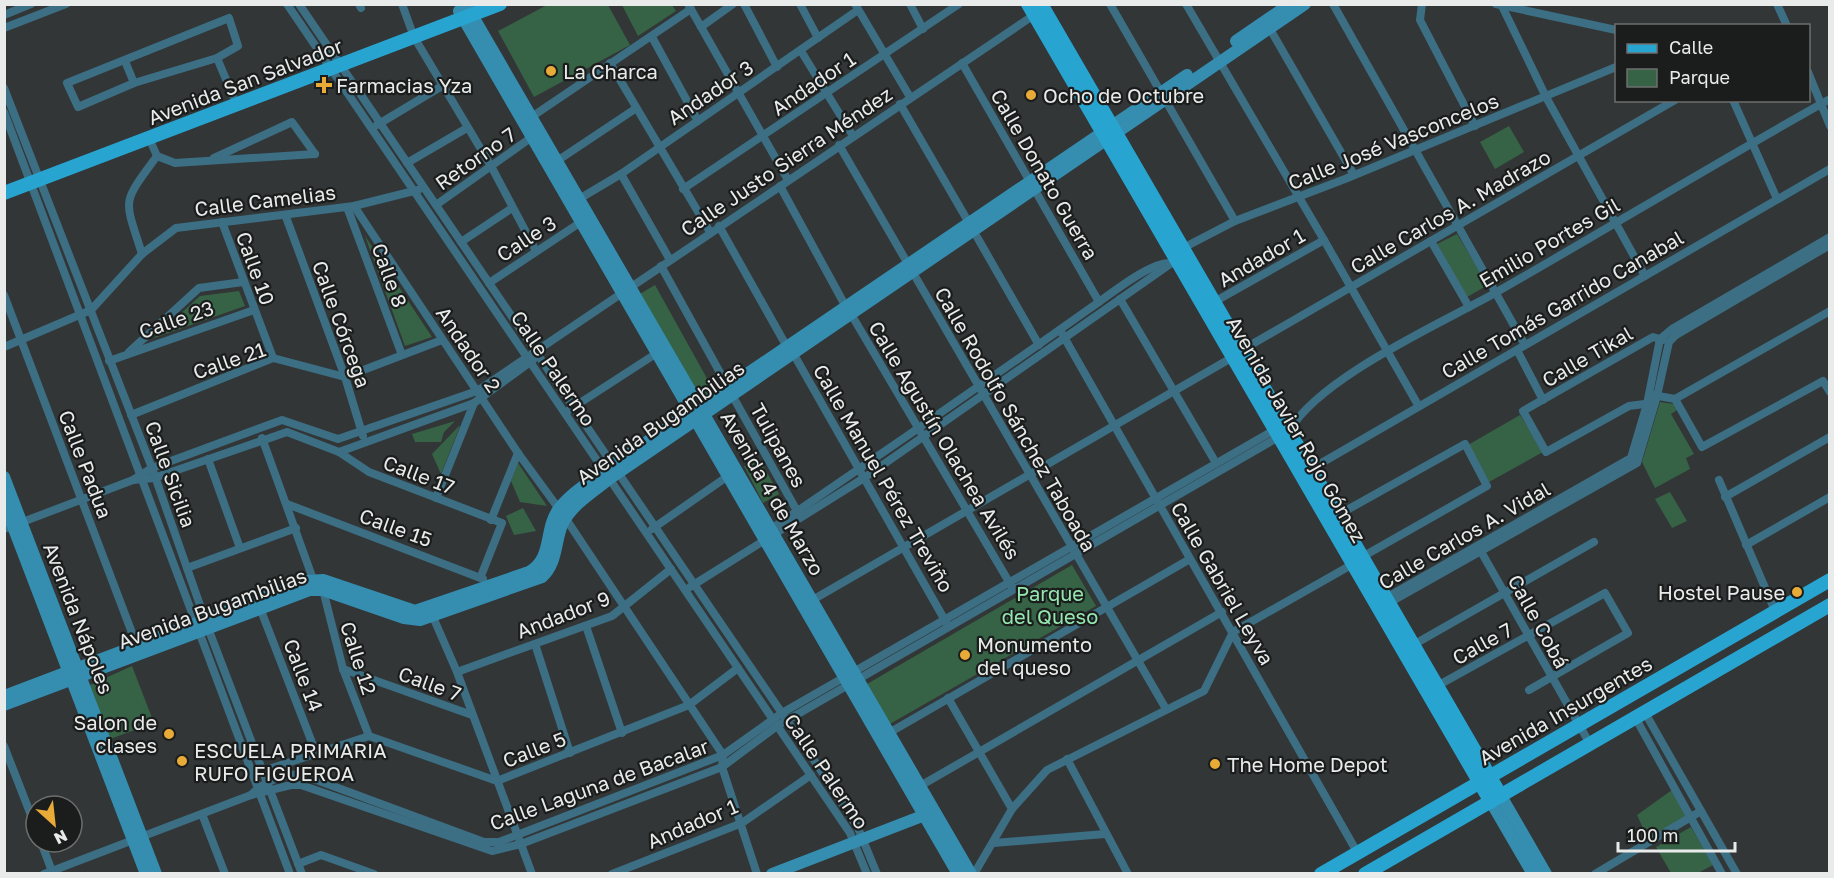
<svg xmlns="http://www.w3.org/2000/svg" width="1834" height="878" font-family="'Golos Text',sans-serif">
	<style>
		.green { fill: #366345 }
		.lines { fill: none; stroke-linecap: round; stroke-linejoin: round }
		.street { stroke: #3c6e84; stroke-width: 8 }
		.secondary { stroke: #358db0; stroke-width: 12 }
		.primary { stroke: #28a4d1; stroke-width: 14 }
		.poi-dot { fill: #e9ab38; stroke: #1b1d1d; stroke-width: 2 }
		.labels { text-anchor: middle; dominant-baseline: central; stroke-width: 4.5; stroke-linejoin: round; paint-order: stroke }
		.poi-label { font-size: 20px; fill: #e9ebeb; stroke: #1b1d1d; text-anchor: start }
		.street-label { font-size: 20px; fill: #e9ebeb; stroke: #1b1d1d }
		.park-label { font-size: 20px; fill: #95e7af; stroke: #1b1d1d }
	</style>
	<rect width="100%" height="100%" fill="#323636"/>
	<g class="green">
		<polygon points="547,5 608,5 630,45 534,97 498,31"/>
		<polygon points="622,5 672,5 676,11 638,36"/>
		<polygon points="1509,126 1524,152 1495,169 1480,142"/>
		<polygon points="1457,234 1488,285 1467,297 1437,244"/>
		<polygon points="365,236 432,337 405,346"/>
		<polygon points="655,285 714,391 699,401 638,295"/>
		<polygon points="239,291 245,306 154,338 200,296"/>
		<polygon points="1660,402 1674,404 1677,410 1671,414 1694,454 1686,458 1690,469 1655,488 1642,462"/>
		<polygon points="1520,415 1543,452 1489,482 1468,445"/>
		<polygon points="455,421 444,432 441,442 415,442 412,434"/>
		<polygon points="459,426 460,426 441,474 432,454"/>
		<polygon points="759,458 779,494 763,503 744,466"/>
		<polygon points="518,463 547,506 520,502 511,481"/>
		<polygon points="1670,492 1687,521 1672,528 1655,499"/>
		<polygon points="523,508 536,531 514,535 506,516"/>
		<polygon points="1072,565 1096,606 888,725 867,684"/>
		<polygon points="132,666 154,723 110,739 90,685"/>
		<polygon points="1672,790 1686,817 1648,839 1637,815"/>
		<polygon points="1691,827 1713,865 1698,873 1671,873 1656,847"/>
	</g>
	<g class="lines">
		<g class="street">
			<polyline points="287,4 850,833 867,874"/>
			<polyline points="299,4 820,769 858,828 877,874"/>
			<polyline points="359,4 361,8"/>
			<polyline points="402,4 411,29"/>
			<polyline points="688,4 788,180"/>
			<polyline points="744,4 777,67"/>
			<polyline points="800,4 818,38"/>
			<polyline points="855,4 910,97"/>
			<polyline points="910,4 923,29"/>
			<polyline points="1110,4 1235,221"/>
			<polyline points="1186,4 1324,240 1418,405"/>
			<polyline points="1333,4 1525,345"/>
			<polyline points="1422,4 1420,20 1475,126"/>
			<polyline points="1496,4 1616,30"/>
			<polyline points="1501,4 1546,97 1645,276"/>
			<polyline points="1777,4 1787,26"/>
			<polyline points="4,15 31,4"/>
			<polygon points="229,18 238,46 217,58 134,83 78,107 67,83"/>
			<polyline points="701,27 733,4"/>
			<polyline points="4,28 66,4"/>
			<polyline points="1270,29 1354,175"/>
			<polyline points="414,37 491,166 536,251"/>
			<polyline points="652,37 698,121"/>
			<polyline points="801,51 853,136"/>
			<polyline points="217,58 233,96"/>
			<polyline points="125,61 134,83"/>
			<polyline points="610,63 710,232"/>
			<polyline points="962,63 1099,302"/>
			<polyline points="1808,72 1830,126"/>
			<polyline points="4,88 152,468 208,628 302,874"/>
			<polyline points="1733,100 1777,199"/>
			<polyline points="900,104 969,223"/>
			<polyline points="4,112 290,874"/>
			<polyline points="527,120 691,9"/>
			<polyline points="377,125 442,86"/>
			<polyline points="149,138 157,156 175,163 315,154"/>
			<polyline points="839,145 1166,709"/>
			<polyline points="214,158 292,122 315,154"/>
			<polyline points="557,161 635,109"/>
			<polyline points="407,163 467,128"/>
			<polyline points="621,174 670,260"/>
			<polyline points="780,186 846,307"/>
			<polyline points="683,189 959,4"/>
			<polyline points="579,199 621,174 858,10"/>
			<polyline points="436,205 532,137"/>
			<polyline points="354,206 518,453 559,509"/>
			<polyline points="347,207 402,355"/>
			<polyline points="286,217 345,377 363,436"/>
			<polyline points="222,222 273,358"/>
			<polyline points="719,226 787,347"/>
			<polyline points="973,230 1039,345"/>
			<polyline points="1431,241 1469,307"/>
			<polyline points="461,242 512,208"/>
			<polyline points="1183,248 1235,221 1345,179 1616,67"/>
			<path d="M142 254C124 197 121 205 157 156"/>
			<polyline points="661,266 728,387"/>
			<polyline points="489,283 581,222"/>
			<polyline points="4,295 137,646"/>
			<polyline points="1120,299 1216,463"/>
			<polyline points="1214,302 1324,240"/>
			<polyline points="851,314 1012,587"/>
			<polyline points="1060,330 1357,852"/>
			<polyline points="4,347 91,310 142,254 176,228 354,206 418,190"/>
			<polyline points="1242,350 1675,100"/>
			<polyline points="1517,350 1543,400"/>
			<polyline points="129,352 199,288 243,282"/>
			<polyline points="793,353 947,624"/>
			<polyline points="109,361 254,310"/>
			<polyline points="732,395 797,511"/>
			<polyline points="1653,395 1675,399 1830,311"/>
			<polyline points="1675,399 1702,447 1823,381 1830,392"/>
			<polyline points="1652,403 1629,406 1546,452 1523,411 1653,337 1663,340"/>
			<polyline points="569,410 657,353"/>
			<polyline points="131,415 273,358 345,377 442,340"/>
			<polyline points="262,438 313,579"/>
			<polyline points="339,452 369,472 502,523 481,576"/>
			<polyline points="208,459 240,548"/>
			<polyline points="1311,469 1830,169"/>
			<polyline points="133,480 152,468 282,420 338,439 477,391 1037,13"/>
			<polyline points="1719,480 1775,611"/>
			<polyline points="1725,497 1830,437"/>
			<polyline points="436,498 474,403"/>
			<polyline points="287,504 483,579"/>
			<polyline points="1338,515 1465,444 1487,486 1362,557"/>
			<polyline points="566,519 723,755 722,767 757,874"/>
			<polyline points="491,520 518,453"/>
			<polyline points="4,529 133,480 154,478 287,432 339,452 474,403 533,360"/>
			<polyline points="652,529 728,476"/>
			<path d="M768 531C876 458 983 384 1089 309 1107 297 1150 261 1171 263"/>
			<polyline points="1746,545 1830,497"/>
			<polyline points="1479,548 1590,744"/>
			<polyline points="187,568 296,528"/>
			<polyline points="690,587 864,478 1176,260"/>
			<polyline points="323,590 343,669 369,736"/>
			<polyline points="1384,599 1631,458 1647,404 1660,339 1672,329 1830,237"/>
			<polyline points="809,602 1233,357"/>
			<polyline points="1387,604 1637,463 1657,396 1669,342 1676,335 1830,245"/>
			<polyline points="260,608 316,753"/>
			<polyline points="433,617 457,672 532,874"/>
			<polyline points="586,626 622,733"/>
			<polyline points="535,644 570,753"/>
			<polyline points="1413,645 1594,542"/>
			<polyline points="343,669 472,715"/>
			<polyline points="457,672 612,616 671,569"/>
			<polyline points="1437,686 1605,593 1628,633 1529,690"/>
			<polyline points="948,698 1012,809"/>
			<polyline points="1644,711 1737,874"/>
			<polyline points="1635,717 1722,874"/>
			<polyline points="887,734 1190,559"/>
			<polyline points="4,746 36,828"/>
			<polyline points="1067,759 1128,874"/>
			<polyline points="263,771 369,736 497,781 689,705 738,668"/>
			<polyline points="920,786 1222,612"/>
			<path d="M251 795C263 782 286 772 303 775L484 842H499L723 755 782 713 1278 428"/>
			<polyline points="202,814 225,874"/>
			<polyline points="41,842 53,874"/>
			<polyline points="994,843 1105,834"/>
			<polyline points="298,864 321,855 374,874"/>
			<path d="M44 874 251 795 291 785H301L492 851 521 844 722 767 777 726 1289 431C1320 377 1440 324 1495 293 1607 229 1717 162 1830 99"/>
			<polyline points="612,874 742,823 811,775"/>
			<polyline points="974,874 1012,809 1047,770 1204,691 1233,632 1353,564"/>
			<polyline points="1595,874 1701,811"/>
		</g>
		<g class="secondary">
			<polyline points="468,8 971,874"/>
			<polyline points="459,11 958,874"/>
			<polyline points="1236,41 1290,4"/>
			<polyline points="4,477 156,874"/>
			<polyline points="4,503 146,874"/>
			<path d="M4 696 307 581 323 580 415 611 529 572C553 559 544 530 558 510 569 494 589 483 604 471L1187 75"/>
			<path d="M4 705 310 590H323L404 618 420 620 542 577C557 564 555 542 562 525 571 505 593 492 609 479L1305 4"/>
			<polyline points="1501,796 1546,874"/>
			<polyline points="1491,802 1533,874"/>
			<polyline points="772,874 930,813"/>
		</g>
		<g class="primary">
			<polyline points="1028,4 1491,802"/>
			<polyline points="1041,4 1501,796"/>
			<polyline points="4,193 500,4"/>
			<polyline points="1321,874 1830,580"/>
			<polyline points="1365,874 1830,605"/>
		</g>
	</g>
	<g class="poi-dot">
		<circle cx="551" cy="71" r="6"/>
		<path d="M321 76h6v6h6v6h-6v6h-6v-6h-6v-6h6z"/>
		<circle cx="1031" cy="95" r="6"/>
		<circle cx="1797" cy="592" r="6"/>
		<circle cx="965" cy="655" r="6"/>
		<circle cx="169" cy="734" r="6"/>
		<circle cx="182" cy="761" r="6"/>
		<circle cx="1215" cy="764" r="6"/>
	</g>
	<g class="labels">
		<g class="poi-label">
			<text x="563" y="71">La Charca</text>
			<text x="336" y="85">Farmacias Yza</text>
			<text x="1043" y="95">Ocho de Octubre</text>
			<text x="1785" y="592" text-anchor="end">Hostel Pause</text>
			<text x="977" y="644">Monumento<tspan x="977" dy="23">del queso</tspan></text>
			<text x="157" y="722" text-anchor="end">Salon de<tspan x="157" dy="23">clases</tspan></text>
			<text x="194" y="750">ESCUELA PRIMARIA<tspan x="194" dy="23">RUFO FIGUEROA</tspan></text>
			<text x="1227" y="764">The Home Depot</text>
		</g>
		<g class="street-label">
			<text transform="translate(245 81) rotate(-21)">Avenida San Salvador</text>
			<text transform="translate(813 83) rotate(-34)">Andador 1</text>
			<text transform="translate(710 92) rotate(-34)">Andador 3</text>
			<text transform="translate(1393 141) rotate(-22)">Calle José Vasconcelos</text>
			<text transform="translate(475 158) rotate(-35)">Retorno 7</text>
			<text transform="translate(786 161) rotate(-34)">Calle Justo Sierra Méndez</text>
			<text transform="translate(1045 174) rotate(60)">Calle Donato Guerra</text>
			<text transform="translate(265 200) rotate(-7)">Calle Camelias</text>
			<text transform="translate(1450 211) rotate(-30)">Calle Carlos A. Madrazo</text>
			<text transform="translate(526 238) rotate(-33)">Calle 3</text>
			<text transform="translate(1549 242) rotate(-30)">Emilio Portes Gil</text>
			<text transform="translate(1261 257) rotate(-30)">Andador 1</text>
			<text transform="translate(256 268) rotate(70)">Calle 10</text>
			<text transform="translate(390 275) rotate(70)">Calle 8</text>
			<text transform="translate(1562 304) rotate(-30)">Calle Tomás Garrido Canabal</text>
			<text transform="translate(176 319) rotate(-19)">Calle 23</text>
			<text transform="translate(342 324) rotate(70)">Calle Córcega</text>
			<text transform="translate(469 349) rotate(56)">Andador 2</text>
			<text transform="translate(1587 356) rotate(-30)">Calle Tikal</text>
			<text transform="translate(229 360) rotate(-19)">Calle 21</text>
			<text transform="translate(554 368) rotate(56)">Calle Palermo</text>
			<text transform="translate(1016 419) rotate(60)">Calle Rodolfo Sánchez Taboada</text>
			<text transform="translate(660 422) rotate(-35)">Avenida Bugambilias</text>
			<text transform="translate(1297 429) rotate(60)">Avenida Javier Rojo Gómez</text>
			<text transform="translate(945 440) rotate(59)">Calle Agustín Olachea Avilés</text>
			<text transform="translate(779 445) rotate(61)">Tulipanes</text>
			<text transform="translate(86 464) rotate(69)">Calle Padua</text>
			<text transform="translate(171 474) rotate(70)">Calle Sicilia</text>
			<text transform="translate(419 474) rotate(21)">Calle 17</text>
			<text transform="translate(884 478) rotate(60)">Calle Manuel Pérez Treviño</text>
			<text transform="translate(773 493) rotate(60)">Avenida 4 de Marzo</text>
			<text transform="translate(396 527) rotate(20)">Calle 15</text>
			<text transform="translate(1464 535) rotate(-30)">Calle Carlos A. Vidal</text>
			<text transform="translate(1223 583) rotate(60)">Calle Gabriel Leyva</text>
			<text transform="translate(212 608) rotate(-20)">Avenida Bugambilias</text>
			<text transform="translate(563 614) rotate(-21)">Andador 9</text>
			<text transform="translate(79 618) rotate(69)">Avenida Nápoles</text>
			<text transform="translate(1539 621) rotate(61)">Calle Cobá</text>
			<text transform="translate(1482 643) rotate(-29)">Calle 7</text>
			<text transform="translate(359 658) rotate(72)">Calle 12</text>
			<text transform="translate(304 675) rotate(69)">Calle 14</text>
			<text transform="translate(430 683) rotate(20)">Calle 7</text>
			<text transform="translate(1565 710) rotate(-30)">Avenida Insurgentes</text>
			<text transform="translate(534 749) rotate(-21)">Calle 5</text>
			<text transform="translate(827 771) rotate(56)">Calle Palermo</text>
			<text transform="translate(599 784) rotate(-20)">Calle Laguna de Bacalar</text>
			<text transform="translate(692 823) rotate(-23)">Andador 1</text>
		</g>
		<g class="park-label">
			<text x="1050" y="593">Parque<tspan x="1050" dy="23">del Queso</tspan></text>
		</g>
	</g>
	<rect width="1834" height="878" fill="none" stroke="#e9ebeb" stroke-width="12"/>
	<rect x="1615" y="24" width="195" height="78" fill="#1b1d1d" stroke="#6d6f6f" stroke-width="1.5"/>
	<rect x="1627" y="44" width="30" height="9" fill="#28a4d1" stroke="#6d6f6f" stroke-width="1.5"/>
	<text x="1669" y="54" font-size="18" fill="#e9ebeb">Calle</text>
	<rect x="1627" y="69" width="30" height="18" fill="#366345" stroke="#6d6f6f" stroke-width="1.5"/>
	<text x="1669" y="84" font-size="18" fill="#e9ebeb">Parque</text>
	<g transform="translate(54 824) rotate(153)"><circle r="28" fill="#1b1d1d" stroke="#6d6f6f" stroke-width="1.5"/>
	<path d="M0-4.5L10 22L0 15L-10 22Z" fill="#e9ab38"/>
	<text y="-9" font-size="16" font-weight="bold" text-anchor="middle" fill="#e9ebeb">N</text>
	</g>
	<path d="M1618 842v9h117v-9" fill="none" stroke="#e9ebeb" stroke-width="3"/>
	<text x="1627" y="842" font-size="18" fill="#e9ebeb" stroke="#1b1d1d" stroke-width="4.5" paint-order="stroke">100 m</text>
</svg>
